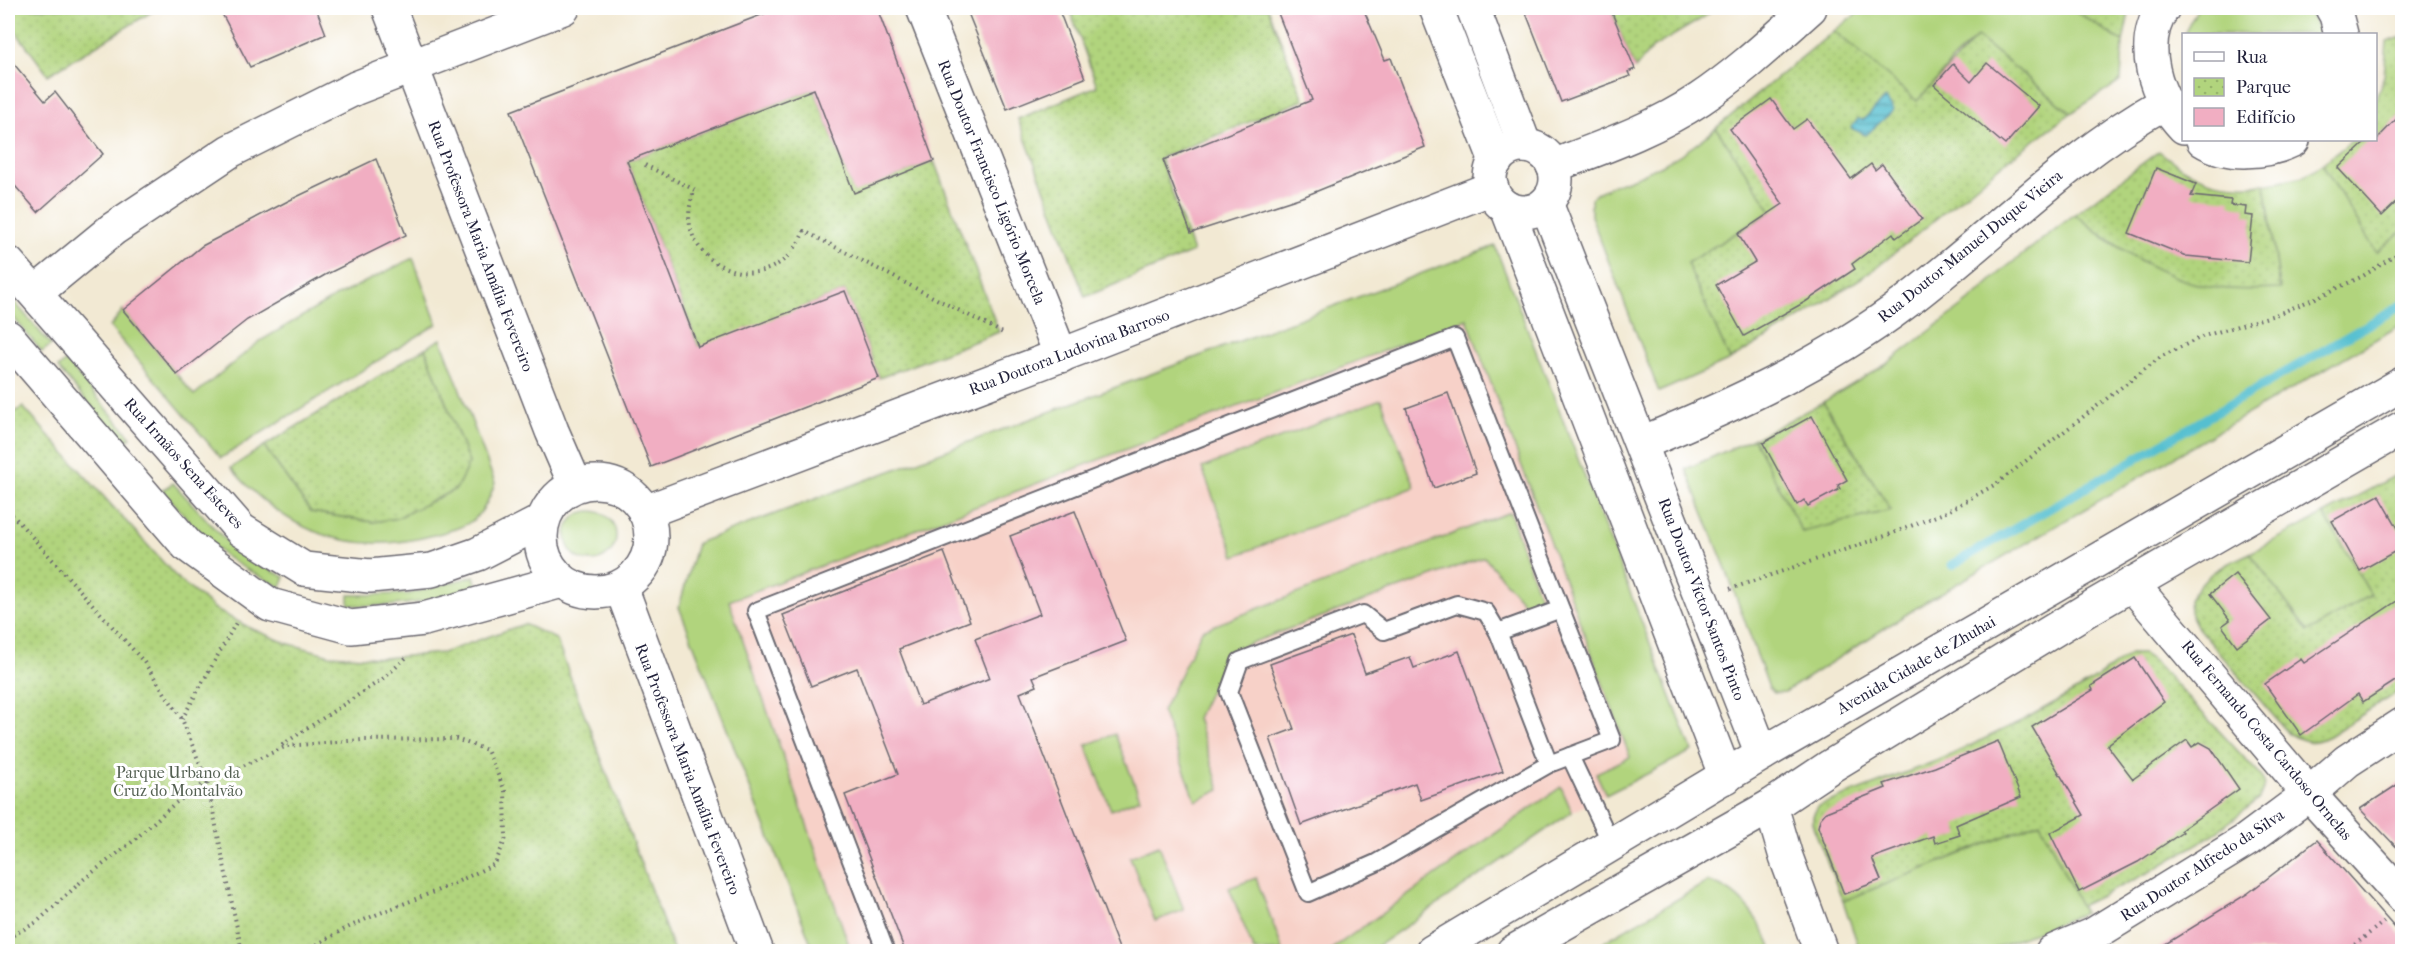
<svg xmlns="http://www.w3.org/2000/svg" width="2410" height="959" font-family="'IM FELL French Canon',serif">
	<style>
		.built { fill: #f7d1c8 }
		.grass { fill: #b1d47d; stroke: #6a7b5c; stroke-width: 1.5 }
		.park { fill: url(#park-dots); stroke: #6a7b5c; stroke-width: 1.5 }
		.water { fill: url(#water-rules); stroke: #3b7086; stroke-width: 1.5 }
		.lines { fill: none; stroke-linecap: round; stroke-linejoin: round }
		.stream { stroke: #54bfd0; stroke-width: 9 }
		.building { fill: #f1aec2 }
		.lane-casing { stroke: #6b6870; stroke-width: 20 }
		.street-casing { stroke: #6b6870; stroke-width: 36 }
		.primary-casing { stroke: #6b6870; stroke-width: 36 }
		.path { stroke: #6b6870; stroke-width: 4; stroke-dasharray: 1.5 4.5; stroke-linecap: butt }
		.lane { stroke: #fff; stroke-width: 16 }
		.street { stroke: #fff; stroke-width: 33 }
		.primary { stroke: #fff; stroke-width: 33 }
		.labels { text-anchor: middle; dominant-baseline: central; stroke-width: 6; stroke-linejoin: round; paint-order: stroke }
		.street-label { font-size: 16px; fill: #22223b; stroke: #fff }
		.park-label { font-size: 16px; fill: #546052; stroke: #fff }
	</style>
	<defs>
		<pattern id="park-dots" width="8" height="8" patternUnits="userSpaceOnUse" patternTransform="scale(1.5)"><rect width="8" height="8" fill="#b1d47d"/><path d="M2 2h.1M6 6h.1" fill="none" stroke="#98b66d" stroke-width="1.8" stroke-linecap="round"/></pattern>
		<pattern id="water-rules" width="6" height="5" patternUnits="userSpaceOnUse" patternTransform="scale(1.5)"><rect width="6" height="5" fill="#54bfd0"/><path d="M0 2.5h6" fill="none" stroke="#459baa"/></pattern>
	</defs>
	<rect width="100%" height="100%" fill="#fff"/>
	<filter id="ink" filterUnits="userSpaceOnUse"><feTurbulence type="fractalNoise" baseFrequency=".0167" numOctaves="2"/><feDisplacementMap in="SourceGraphic" scale="12" xChannelSelector="R" yChannelSelector="G"/><feConvolveMatrix kernelMatrix="1 2 1 2 8 2 1 2 1" color-interpolation-filters="sRGB"/></filter>
	<filter id="wash" filterUnits="userSpaceOnUse"><feTurbulence type="fractalNoise" baseFrequency=".008" numOctaves="4" result="noise"/><feDisplacementMap in="SourceGraphic" scale="24" xChannelSelector="R" yChannelSelector="G"/><feGaussianBlur stdDeviation="1.35" result="paint"/><feColorMatrix in="noise" values="0 0 0 0 0 0 0 0 0 0 0 0 0 0 0 0 0 1.4 0 .05"/><feComposite in="paint" operator="in"/></filter>
	<g filter="url(#wash)">
		<rect width="100%" height="100%" fill="#f2e9d3"/>
		<polygon class="built" points="1495,246 1692,751 1572,812 1370,951 814,951 679,607 697,543"/>
		<g class="grass">
			<polygon points="1864,8 2071,8 2123,42 2121,81 2071,113 1977,37 1952,60 1930,89 2000,166 1916,101 1834,31"/>
			<polygon points="2198,8 2304,8 2314,20 2320,34 2184,34"/>
			<path d="M1716 128 1773 211 1687 263 1730 360 1659 392 1591 216V198C1607 184 1626 182 1645 173 1672 161 1695 147 1716 128Z"/>
			<polygon points="2322,164 2376,251 2402,231 2402,324 1924,603 1785,692 1774,693 1769,688 1726,569 1686,469 1754,438 1802,532 1891,510 1823,402 1885,365 1972,299 2004,269 2075,214 2110,242 2141,261 2178,278 2280,288 2265,184 2304,176"/>
			<polygon points="1495,246 1692,751 1606,795 1596,773 1630,757 1467,319 729,601 851,951 814,951 679,607 697,543"/>
			<polygon points="413,258 437,324 221,458 110,327 123,310 194,395 260,341 335,297"/>
			<polygon points="8,294 51,345 42,352 8,311"/>
			<path d="M441 339 495 483C482 521 472 525 434 535 350 558 286 532 231 468L264 446 311 512 373 522 397 518 456 489 469 463 425 348Z"/>
			<polygon points="66,361 131,437 123,445 58,368"/>
			<polygon points="1381,399 1415,487 1235,556 1202,468"/>
			<path d="M173 483 231 546 260 565 285 577 281 587C262 578 241 568 224 555 201 537 182 512 162 490Z"/>
			<circle cx="591" cy="536" r="25"/>
			<polygon points="1510,512 1542,603 1529,609 1484,557 1229,651 1197,718 1220,790 1196,801 1162,711 1202,630"/>
			<polygon points="2324,514 2372,595 2308,632 2250,553"/>
			<path d="M474 576 477 587C429 602 400 608 349 605V595L409 594Z"/>
			<polygon points="1115,734 1140,798 1111,810 1086,745"/>
			<polygon points="1561,787 1572,812 1370,951 1329,951"/>
			<polygon points="2040,822 2084,913 1988,951 1860,951 1843,901"/>
			<polygon points="1159,845 1184,910 1155,921 1130,857"/>
			<polygon points="1256,878 1283,951 1254,951 1229,888"/>
			<path d="M1707 882C1739 888 1762 923 1773 951H1588Z"/>
		</g>
		<g class="park">
			<polygon points="8,8 158,8 48,75 8,21"/>
			<polygon points="1069,8 1268,8 1304,100 1160,158 1193,252 1085,297 1018,119 1097,86"/>
			<polygon points="1610,8 1715,8 1703,18 1652,48 1635,69"/>
			<polygon points="2071,8 2130,8 2123,42"/>
			<polygon points="1834,31 1917,101 1977,37 2071,113 2000,166 1875,269 1803,316 1730,360 1687,263 1772,211 1716,128"/>
			<polygon points="2402,37 2402,231 2376,252 2322,164 2353,140 2376,140 2376,99 2384,75 2387,42"/>
			<polygon points="814,89 854,192 934,161 999,332 879,378 845,291 699,348 627,161"/>
			<path d="M2159 151C2194 179 2219 189 2265 184L2280 289C2258 290 2233 291 2211 287 2159 278 2115 246 2075 214Z"/>
			<polygon points="425,348 469,463 456,489 397,518 373,522 311,512 264,446"/>
			<polygon points="1823,402 1891,510 1802,532 1754,439"/>
			<polygon points="8,406 13,413 23,407 179,580 218,611 250,628 286,643 330,655 383,658 442,653 524,624 556,639 674,951 8,951"/>
			<path d="M2402 472V689L2329 736C2311 745 2307 742 2289 734L2198 628 2190 612 2189 600C2207 571 2220 567 2250 553L2308 632 2371 595 2324 514Z"/>
			<polygon points="2130,654 2143,654 2156,663 2261,776 2265,785 2259,799 2214,834 2148,873 2080,906 2040,822 1843,901 1813,826 1813,816 1818,806 1949,756 2023,720 2086,685"/>
		</g>
		<polygon class="water" points="1885,98 1894,110 1866,135 1851,128 1858,119 1863,120"/>
		<g class="lines">
			<polyline class="stream" points="1952,565 2402,305"/>
		</g>
		<g id="blocks">
			<g class="building">
				<polygon points="219,8 316,8 326,34 250,67"/>
				<polygon points="779,8 877,8 934,161 854,193 814,89 627,161 698,347 845,291 879,378 651,467 511,111"/>
				<polygon points="966,8 1058,8 1085,78 1007,109"/>
				<polygon points="1276,8 1363,8 1385,60 1391,58 1425,147 1305,196 1191,233 1163,160 1312,100"/>
				<polygon points="1524,8 1610,8 1635,69 1628,72 1630,76 1561,102"/>
				<polygon points="8,57 45,101 55,92 103,154 38,212 8,178"/>
				<polygon points="1987,63 2039,106 2005,145 1934,85 1953,64 1971,82"/>
				<polygon points="1771,99 1793,129 1807,119 1851,179 1871,164 1875,170 1882,164 1922,219 1896,238 1893,233 1852,264 1855,269 1805,302 1744,336 1716,285 1755,262 1738,234 1783,204 1730,129"/>
				<polygon points="2403,112 2403,196 2382,216 2338,168 2368,140 2376,140"/>
				<polygon points="376,159 406,235 325,275 247,320 177,375 123,310 202,246 288,201"/>
				<polygon points="2156,168 2196,184 2191,196 2231,200 2230,205 2246,207 2245,215 2253,216 2248,262 2186,256 2129,233"/>
				<polygon points="1448,393 1476,473 1434,488 1406,408"/>
				<polygon points="1812,416 1847,480 1838,485 1840,489 1808,506 1804,500 1797,505 1763,443"/>
				<polygon points="2379,495 2403,537 2403,547 2360,571 2332,521"/>
				<polygon points="1075,511 1126,641 1033,677 1037,686 1020,693 1120,951 905,951 845,795 898,774 857,668 811,686 783,615 944,552 970,621 899,649 920,705 990,678 975,639 1040,614 1010,536"/>
				<polygon points="2235,574 2271,620 2237,646 2222,626 2230,620 2210,594"/>
				<polygon points="2403,597 2403,676 2363,702 2358,694 2301,735 2265,684 2301,659 2304,663"/>
				<polygon points="1351,635 1365,673 1410,657 1414,668 1459,651 1503,771 1421,800 1415,783 1301,825 1270,738 1294,729 1270,664"/>
				<polygon points="2135,658 2164,702 2107,745 2133,779 2187,740 2192,747 2200,742 2211,748 2239,789 2181,830 2183,832 2138,862 2079,892 2050,833 2084,815 2032,727 2093,690 2091,686"/>
				<polygon points="1998,741 2021,797 1956,825 1960,835 1935,843 1933,836 1872,858 1881,880 1844,894 1818,827 1820,819 1826,812 1886,788 1884,784 1935,767"/>
				<polygon points="2403,781 2403,854 2360,809"/>
				<polygon points="2317,840 2403,937 2403,951 2154,951 2247,894"/>
			</g>
		</g>
	</g>
	<g filter="url(#ink)">
		<use href="#blocks" fill-opacity="0" stroke="#6b6870" stroke-width="1.5"/>
		<g class="lines">
			<g class="lane-casing">
				<g id="lane">
					<polyline points="1498,632 1549,764"/>
					<polyline points="1570,756 1612,845"/>
					<polyline points="886,952 756,611 1455,338 1612,740 1549,764 1376,863 1308,893 1229,692 1240,661 1363,614 1384,631 1457,604 1486,612 1498,632 1561,609"/>
				</g>
			</g>
			<g class="street-casing">
				<g id="street">
					<polyline points="389,8 552,431 575,484"/>
					<polyline points="923,8 1061,356"/>
					<polyline points="1436,8 1496,161"/>
					<polyline points="1473,8 1525,146"/>
					<path d="M2163 8C2138 44 2155 98 2184 127"/>
					<polyline points="2332,8 2336,15 2341,34"/>
					<path d="M2203 140C2228 156 2267 153 2293 140"/>
					<circle cx="1523" cy="179" r="33"/>
					<path d="M1553 166C1603 147 1655 129 1700 99 1739 73 1775 39 1810 8"/>
					<polyline points="1546,203 1762,754"/>
					<polyline points="1507,208 1726,777"/>
					<polyline points="8,263 241,530 304,569 370,576 432,570 478,554 542,521"/>
					<polyline points="35,293 113,229 230,151 356,88 563,8"/>
					<polyline points="8,337 187,545 270,605 351,627 424,619 562,581"/>
					<path d="M1642 443C1733 405 1826 363 1906 302 1993 236 2067 157 2164 103"/>
					<circle cx="596" cy="537" r="55"/>
					<polyline points="645,512 1080,348 1492,188"/>
					<polyline points="2132,584 2309,794 2402,896"/>
					<polyline points="621,587 757,952"/>
					<polyline points="1771,806 1786,857 1821,952"/>
					<polyline points="2052,952 2094,934 2247,840 2309,794 2347,761 2402,725"/>
				</g>
			</g>
			<g class="primary-casing">
				<g id="primary">
					<polyline points="1432,952 1762,754 2402,384"/>
					<polyline points="1513,952 1771,806 1831,766 2087,610 2402,428"/>
				</g>
			</g>
			<g class="path">
				<path d="M645 165 695 190C663 260 770 313 804 231L1003 333"/>
				<polyline points="8,510 144,662 182,719 207,782 242,952"/>
				<polyline points="1730,589 1888,535 1946,512 1996,484 2162,356 2204,336 2278,314 2318,297 2363,276 2402,251"/>
				<polyline points="182,719 237,621"/>
				<polyline points="282,745 384,678 408,656"/>
				<path d="M8 938 37 922 84 879 132 842 174 804 207 782 287 746 361 740 456 739 487 750 505 791 506 838 495 864C475 873 456 883 436 891 391 909 346 924 306 952"/>
				<polyline points="2345,952 2385,921"/>
			</g>
			<use href="#lane" class="lane"/>
			<use href="#street" class="street"/>
			<use href="#primary" class="primary"/>
		</g>
	</g>
	<g class="labels">
		<g class="street-label">
			<text transform="translate(992 182) rotate(68)">Rua Doutor Francisco Ligório Morcela</text>
			<text transform="translate(481 246) rotate(69)">Rua Professora Maria Amália Fevereiro</text>
			<text transform="translate(1970 246) rotate(-39)">Rua Doutor Manuel Duque Vieira</text>
			<text transform="translate(1069 352) rotate(-21)">Rua Doutora Ludovina Barroso</text>
			<text transform="translate(184 463) rotate(48)">Rua Irmãos Sena Esteves</text>
			<text transform="translate(1702 599) rotate(69)">Rua Doutor Víctor Santos Pinto</text>
			<text transform="translate(1916 665) rotate(-30)">Avenida Cidade de Zhuhai</text>
			<text transform="translate(2267 740) rotate(50)">Rua Fernando Costa Cardoso Ornelas</text>
			<text transform="translate(688 769) rotate(69)">Rua Professora Maria Amália Fevereiro</text>
			<text transform="translate(2202 865) rotate(-33)">Rua Doutor Alfredo da Silva</text>
		</g>
		<g class="park-label">
			<text x="178" y="772">Parque Urbano da<tspan x="178" dy="18">Cruz do Montalvão</tspan></text>
		</g>
	</g>
	<rect width="2410" height="959" fill="none" stroke="#fff" stroke-width="30"/>
	<rect x="2182" y="33" width="195" height="108" fill="#ffffff" stroke="#a7a7b1" stroke-width="1.5"/>
	<rect x="2194" y="52" width="30" height="9" fill="#ffffff" stroke="#a7a7b1" stroke-width="1.5"/>
	<text x="2236" y="63" font-size="18" fill="#22223b">Rua</text>
	<rect x="2194" y="78" width="30" height="18" fill="url(#park-dots)" stroke="#a7a7b1" stroke-width="1.5"/>
	<text x="2236" y="93" font-size="18" fill="#22223b">Parque</text>
	<rect x="2194" y="108" width="30" height="18" fill="#f1aec2" stroke="#a7a7b1" stroke-width="1.5"/>
	<text x="2236" y="123" font-size="18" fill="#22223b">Edifício</text>
</svg>
